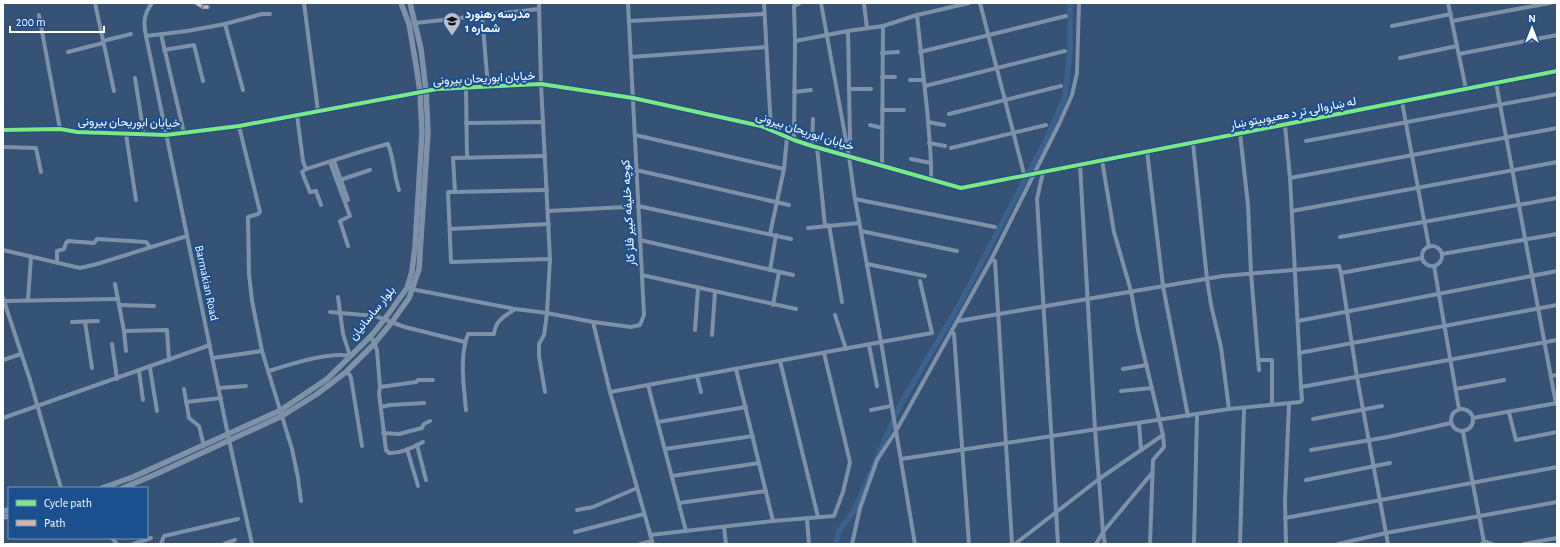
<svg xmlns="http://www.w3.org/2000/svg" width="1560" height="547" font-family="'Alegreya Sans',Vazirmatn,sans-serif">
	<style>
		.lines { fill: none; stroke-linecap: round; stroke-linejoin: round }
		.river { stroke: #3b618d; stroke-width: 5.5 }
		.minor { stroke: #7d92a8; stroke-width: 4 }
		.highway { stroke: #7e92a7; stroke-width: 5.5 }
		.quiet { stroke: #d1b7ad; stroke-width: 3; stroke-dasharray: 6 3; stroke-linecap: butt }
		.cycleway-casing { stroke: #1b4f8f; stroke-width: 6 }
		.cycleway { stroke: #7ce984; stroke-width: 4 }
		.labels { text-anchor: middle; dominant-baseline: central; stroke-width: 4; stroke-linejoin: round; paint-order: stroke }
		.poi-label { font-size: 12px; font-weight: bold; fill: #fff; stroke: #1b4f8f; text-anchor: start }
		.street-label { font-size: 12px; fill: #fff; stroke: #1b4f8f }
	</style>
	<rect width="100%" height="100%" fill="#365274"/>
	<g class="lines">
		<polyline class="river" points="836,544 839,531 854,511 899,407 958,307 1045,142 1065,97 1070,50 1070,3"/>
		<g class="minor">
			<polyline points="95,3 114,91"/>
			<path d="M152 3C144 14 143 22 146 36L228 435 252 544"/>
			<polyline points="196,3 203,7 208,7"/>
			<polyline points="304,3 318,111"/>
			<polyline points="539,3 541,84 550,259 547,313 544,335 539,344 539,356 545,392"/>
			<polyline points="764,3 771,130"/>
			<polyline points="980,3 1024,174"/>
			<polyline points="1448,3 1466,89"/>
			<polyline points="864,4 867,28"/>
			<polyline points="39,15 60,129"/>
			<polyline points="482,15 488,87"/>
			<path d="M917 15 928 119C929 139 932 159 931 180"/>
			<polyline points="629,21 764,14"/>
			<polyline points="1452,21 1550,3"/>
			<polyline points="416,23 539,9"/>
			<polyline points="225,24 262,14 270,14"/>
			<polyline points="1392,26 1451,14"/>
			<polyline points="161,34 184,133"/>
			<polyline points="146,36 187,31 225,24 243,90"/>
			<polyline points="103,41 131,34"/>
			<polyline points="795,41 794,6 800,3"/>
			<polyline points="164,50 194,45 203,81"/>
			<polyline points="68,52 103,43"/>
			<polyline points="920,52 1066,16"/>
			<polyline points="882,53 898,52"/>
			<polyline points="1459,54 1557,35"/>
			<polyline points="631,57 766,47"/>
			<polyline points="1400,58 1457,46"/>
			<polyline points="882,77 895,77"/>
			<polyline points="135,78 144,135"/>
			<polyline points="910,80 924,80"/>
			<polyline points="1496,83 1556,404"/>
			<polyline points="925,86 1065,51"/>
			<polyline points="466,88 467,157"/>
			<polyline points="849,89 871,89"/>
			<polyline points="794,92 811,90"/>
			<polyline points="1402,102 1429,247"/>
			<polyline points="882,110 904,110"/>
			<polyline points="949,114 1061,86"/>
			<polyline points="297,115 303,161 306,169 302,172 310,192 316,191 321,205"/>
			<polyline points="928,122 944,125"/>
			<polyline points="466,123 543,122"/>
			<polyline points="870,125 882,128"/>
			<polyline points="1285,125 1290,178 1301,387"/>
			<polyline points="239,126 260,212 258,214 248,217 249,274 252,301 262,351 292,449 298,478 301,501"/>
			<polyline points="3,130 60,129 77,132 166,135 239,126 437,89 541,84 633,98 761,126 794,140 812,146 961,188 1557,71"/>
			<polyline points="1240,133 1248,205 1251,273 1259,370"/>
			<polyline points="126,134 136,200"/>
			<polyline points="635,135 784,169"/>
			<polyline points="794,140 795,41 848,31 883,26 917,15 969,3"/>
			<polyline points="1306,141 1557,94"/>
			<polyline points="846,142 850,141 848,31"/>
			<polyline points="929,143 945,146"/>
			<polyline points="1193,143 1207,279 1211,305 1221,347 1229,409"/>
			<polyline points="812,146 813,119"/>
			<polyline points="3,147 36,148 41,172"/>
			<polyline points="817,147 825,226"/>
			<polyline points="951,148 1046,125"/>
			<polyline points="1147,151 1163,286 1188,416"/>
			<polyline points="545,156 453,158 455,192 448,192 451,262 550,259"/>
			<polyline points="911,159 931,163"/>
			<polyline points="1102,160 1114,232 1131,291 1138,330 1163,435 1164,447 1153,460 1150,544"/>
			<polyline points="334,161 348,200"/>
			<polyline points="330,162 350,216 340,221 348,246"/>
			<polyline points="882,165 883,26"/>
			<polyline points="1080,165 1095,429 1103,532 1105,544"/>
			<path d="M306 169C333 161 360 151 388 144 394 159 394 175 399 190"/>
			<polyline points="636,170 789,205"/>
			<polyline points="1043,172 1037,199 1058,544"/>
			<polyline points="1290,178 1557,128"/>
			<polyline points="340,180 370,170"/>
			<polyline points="455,192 547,190"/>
			<polyline points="855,199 995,227"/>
			<polyline points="638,206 791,239"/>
			<polyline points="548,211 626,207"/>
			<polyline points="1292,211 1557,162"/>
			<polyline points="829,225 842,302"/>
			<polyline points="808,228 859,223"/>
			<polyline points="450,229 549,224"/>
			<polyline points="861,231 957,251"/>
			<polyline points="770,234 784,169 787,137"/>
			<polyline points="1340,237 1557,198"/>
			<polyline points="640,240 793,275"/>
			<circle cx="1432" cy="256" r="10"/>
			<polyline points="3,250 80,268 97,264 187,236"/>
			<polyline points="1442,254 1557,234"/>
			<polyline points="991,260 995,261 1012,544"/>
			<polyline points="57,263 57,251 64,249 66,243 68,241 94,243 97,239 146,242 150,247"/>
			<polyline points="867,264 925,276"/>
			<polyline points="1434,266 1459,409"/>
			<polyline points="770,270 776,235"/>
			<polyline points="1341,273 1357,377 1388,544"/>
			<polyline points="642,275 796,309"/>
			<polyline points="115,284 124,331 126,351"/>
			<polyline points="411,289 515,309 547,313 593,322 610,392 653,544"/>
			<polyline points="338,297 343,334 350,356"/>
			<polyline points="3,298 30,380 61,488"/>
			<polyline points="28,300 31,257"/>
			<polyline points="4,301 117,299"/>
			<polyline points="119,305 154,306"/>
			<polyline points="773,305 779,272"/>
			<polyline points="330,312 375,316 405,327 465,342"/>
			<polyline points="835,315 846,349"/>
			<polyline points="958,321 1223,276 1339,266 1341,273 1422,258"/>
			<polyline points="1298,321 1557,271"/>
			<polyline points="72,322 98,321"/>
			<polyline points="85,322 92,368"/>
			<polyline points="593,322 631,327 640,325 644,315 628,3"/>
			<polyline points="695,330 698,288"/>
			<polyline points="124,331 167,330 169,360"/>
			<polyline points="952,332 954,334 969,544"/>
			<polyline points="712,335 715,292"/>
			<path d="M371 336 377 350 380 387 379 393 386 450 389 453C401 454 413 447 423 442"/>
			<polyline points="112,344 117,379"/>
			<polyline points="869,345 877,386"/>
			<polyline points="1299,353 1557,305"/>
			<polyline points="213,358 262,351"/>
			<polyline points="3,360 21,354"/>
			<polyline points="1259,360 1272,360 1272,405"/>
			<polyline points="780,361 818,517"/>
			<polyline points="150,368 157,411"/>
			<polyline points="736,369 773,521"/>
			<polyline points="1123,369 1147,365"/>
			<polyline points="139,371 143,400"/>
			<path d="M269 371C290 364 330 351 350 356"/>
			<polyline points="346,372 350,375 351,378 362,446"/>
			<polyline points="697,376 701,392"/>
			<polyline points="1551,376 1557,375"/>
			<polyline points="648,385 686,531"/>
			<polyline points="380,387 416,382 418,380 433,380"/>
			<polyline points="219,388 246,386"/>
			<polyline points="184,389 189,418 199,426 204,446"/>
			<polyline points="1456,389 1504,380"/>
			<polyline points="1121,391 1152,388"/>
			<polyline points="610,392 881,342 855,199 849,157 821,3"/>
			<polyline points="186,402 221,398"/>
			<polyline points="381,407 390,405 424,403"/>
			<circle cx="1462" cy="420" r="11"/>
			<path d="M466 410C464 387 459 357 468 334H494C496 320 503 317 514 310"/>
			<polyline points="871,410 891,406"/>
			<polyline points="1509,413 1516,440 1557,432"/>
			<polyline points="3,418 210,345"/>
			<polyline points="1473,418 1557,403"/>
			<polyline points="1313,419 1382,406"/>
			<polyline points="658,422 746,407"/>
			<polyline points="1139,423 1141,450"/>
			<polyline points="1463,432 1484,542"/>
			<polyline points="383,433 399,434 422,428 424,424 430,421"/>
			<polyline points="417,445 426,480"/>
			<polyline points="407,449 418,486"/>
			<polyline points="665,449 753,436"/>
			<polyline points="1311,450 1388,437 1451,423"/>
			<polyline points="901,459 1229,409 1300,402 1302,400 1301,387 1557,340"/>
			<polyline points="672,476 759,463"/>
			<polyline points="1306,480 1390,463"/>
			<polyline points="679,503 766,491"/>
			<polyline points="577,510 593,507 637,488"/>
			<polyline points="807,518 809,544"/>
			<polyline points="1285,518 1557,467"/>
			<polyline points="724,527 726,544"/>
			<polyline points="575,532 644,514"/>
			<polyline points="650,535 773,521 834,516 843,492 850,462 824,353"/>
			<polyline points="112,538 117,544"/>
			<polyline points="133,544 151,538"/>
			<polyline points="161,544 164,536 238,519"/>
			<polyline points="224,544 235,540"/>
			<polyline points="640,544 652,541"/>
			<polyline points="852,544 860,508 877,460 896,431 991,260 1059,124 1072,95 1077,73 1079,3"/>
			<polyline points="915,544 881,342 932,333 920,281"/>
			<polyline points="1015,544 1099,479 1163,435"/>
			<polyline points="1096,544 1103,532 1152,473"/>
			<polyline points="1194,544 1197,415"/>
			<polyline points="1240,544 1244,408"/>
			<polyline points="1286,544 1285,501 1289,403"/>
			<polyline points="1338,544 1386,533 1557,502"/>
			<polyline points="1481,544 1486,542 1492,544"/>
			<polyline points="1524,544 1557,538"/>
		</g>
		<g class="highway">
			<polyline points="102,488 133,477 281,410 327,379 371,336 384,320 407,288 412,271 415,247 422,132 420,92 416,65 409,24 401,3"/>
			<polyline points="123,488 154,475 282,416 317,394 346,372 374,344 392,322 409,298 419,269 428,132 426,91 421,49 410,3"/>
			<polyline points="3,511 9,510"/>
			<polyline points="3,517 9,516"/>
		</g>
		<polyline class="quiet" points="196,3 203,7 208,7"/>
		<g class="cycleway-casing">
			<polyline id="cycleway" points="3,130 60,129 77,132 166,135 239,126 437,89 541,84 633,98 761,126 794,140 812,146 961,188 1557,71"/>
		</g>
		<use href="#cycleway" class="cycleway"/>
	</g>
	<defs>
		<g id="school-pin" transform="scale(0.9)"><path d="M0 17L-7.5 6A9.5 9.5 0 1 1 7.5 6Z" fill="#b9c2ce" stroke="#1b4f8f"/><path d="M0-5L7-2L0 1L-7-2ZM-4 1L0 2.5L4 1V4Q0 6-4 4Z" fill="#111"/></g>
	</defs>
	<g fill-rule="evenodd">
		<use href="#school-pin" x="452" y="21"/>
	</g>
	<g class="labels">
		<g class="poi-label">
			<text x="465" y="14">مدرسه رهنورد<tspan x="465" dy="14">شماره 1</tspan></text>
		</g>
		<g class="street-label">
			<text transform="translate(484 78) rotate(-3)">خیابان ابوریحان بیرونی</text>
			<text transform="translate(1293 113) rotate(-11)">له ښاروالۍ تر د معیوبیتو ښار</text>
			<text transform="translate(129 122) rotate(1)">خیابان ابوریحان بیرونی</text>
			<text transform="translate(805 131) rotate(18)">خیابان ابوریحان بیرونی</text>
			<text transform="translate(628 213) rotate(-93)">کوچه خلیفه کبیر فلز کار</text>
			<text transform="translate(207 283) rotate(78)">Barmakian Road</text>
			<text transform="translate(372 313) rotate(-51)">بلوار ساسانیان</text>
		</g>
	</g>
	<rect width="1560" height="547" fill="none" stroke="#ffffff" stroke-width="8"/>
	<rect x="8" y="487" width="140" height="52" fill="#1b4f8f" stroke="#7695bc"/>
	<rect x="16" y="500" width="20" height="6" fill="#7ce984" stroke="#7695bc"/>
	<text x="44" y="507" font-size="12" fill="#ffffff">Cycle path</text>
	<rect x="16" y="520" width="20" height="6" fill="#d1b7ad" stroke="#7695bc"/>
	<text x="44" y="527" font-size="12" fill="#ffffff">Path</text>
	<g transform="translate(1532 28)" stroke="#1b4f8f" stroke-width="3" paint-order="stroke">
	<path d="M0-3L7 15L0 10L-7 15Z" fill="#ffffff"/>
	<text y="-6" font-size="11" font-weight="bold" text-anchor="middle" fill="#ffffff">N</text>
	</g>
	<path d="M10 26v6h94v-6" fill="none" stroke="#ffffff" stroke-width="2"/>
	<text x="16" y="26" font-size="12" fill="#ffffff" stroke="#1b4f8f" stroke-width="3" paint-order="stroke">200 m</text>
</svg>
